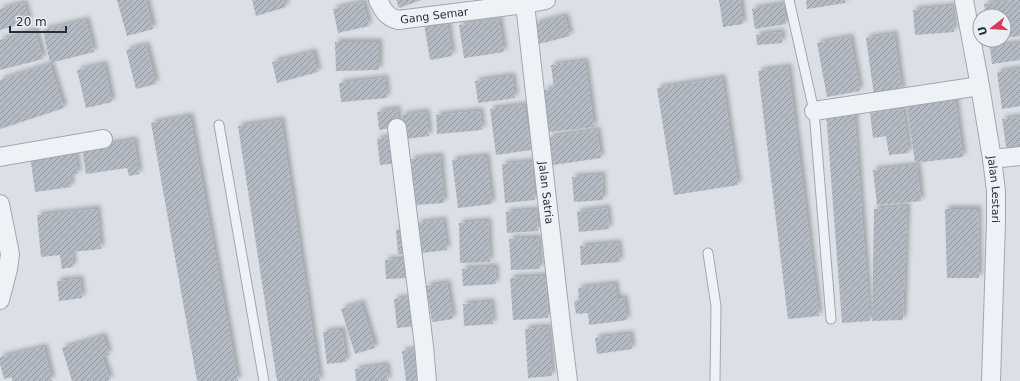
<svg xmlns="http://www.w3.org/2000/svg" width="1020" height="381" font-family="'DejaVu Sans',sans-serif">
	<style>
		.building { fill: url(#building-hatch); filter: url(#shadow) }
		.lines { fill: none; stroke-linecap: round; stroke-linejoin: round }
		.service-casing { stroke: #a1a7b0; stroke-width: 11 }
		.minor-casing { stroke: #a1a7b0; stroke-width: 20 }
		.service { stroke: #eef1f5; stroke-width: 9 }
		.minor { stroke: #eef1f5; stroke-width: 18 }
		.labels { text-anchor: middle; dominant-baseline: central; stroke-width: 3; stroke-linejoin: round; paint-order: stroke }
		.street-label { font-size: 11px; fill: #252f3d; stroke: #ebeff4 }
	</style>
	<defs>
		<pattern id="building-hatch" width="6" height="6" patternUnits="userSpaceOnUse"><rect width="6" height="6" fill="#b3bac3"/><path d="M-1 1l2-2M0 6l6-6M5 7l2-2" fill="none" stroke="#9198a0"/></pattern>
		<filter id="shadow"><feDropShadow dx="3.5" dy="-3.5" stdDeviation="2" flood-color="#0004"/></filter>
	</defs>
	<rect width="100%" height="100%" fill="#dce0e6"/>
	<g class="building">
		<polygon points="117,0 146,0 153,29 127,36"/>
		<polygon points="252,0 284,0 286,7 256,16"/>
		<polygon points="396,0 421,0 399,8"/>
		<polygon points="719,0 740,0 743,24 723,27"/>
		<polygon points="806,0 845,0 845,3 807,9"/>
		<polygon points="1014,0 1020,0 1020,36 1004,38 1004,16 986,16 984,4"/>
		<polygon points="363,2 369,26 338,33 333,9"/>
		<polygon points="24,3 29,22 0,30 0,9"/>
		<polygon points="783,4 786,24 755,29 752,9"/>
		<polygon points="952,6 954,32 915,35 913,10"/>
		<polygon points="565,16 570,36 539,44 534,24"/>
		<polygon points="86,20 94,52 50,63 43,30"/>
		<polygon points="499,20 504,52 464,58 459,25"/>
		<polygon points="447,21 452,56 430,60 424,24"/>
		<polygon points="35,30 43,59 0,70 0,40"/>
		<polygon points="781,32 782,43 757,45 756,35"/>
		<polygon points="894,34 902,91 874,95 866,38"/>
		<polygon points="850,37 860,91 827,97 817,43"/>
		<polygon points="335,42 379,42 379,70 336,71"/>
		<polygon points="1020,43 1020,60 992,64 990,47"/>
		<polygon points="146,45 156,84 136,89 126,50"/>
		<polygon points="313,52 318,72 277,83 272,62"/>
		<polygon points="585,61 594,127 549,132 544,90 554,89 551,65"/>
		<polygon points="50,64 64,108 0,129 0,80"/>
		<polygon points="104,64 112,102 86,108 77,70"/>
		<polygon points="788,67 819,316 788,319 758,71"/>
		<polygon points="1020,69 1020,106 1002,109 997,72"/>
		<polygon points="512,76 515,98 478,103 475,81"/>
		<polygon points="385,78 387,98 341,102 339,83"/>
		<polygon points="722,78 738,185 674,195 657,88"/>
		<polygon points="954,93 963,157 915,163 906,99"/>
		<polygon points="524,105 531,150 496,155 490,109"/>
		<polygon points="397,109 399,127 379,130 377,112"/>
		<polygon points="903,109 909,153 889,155 886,136 873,138 870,113"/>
		<polygon points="854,110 870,321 842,323 826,112"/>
		<polygon points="480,111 482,130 437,134 436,115"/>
		<polygon points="426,112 429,136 405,139 402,115"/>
		<polygon points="190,116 238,381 197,381 151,123"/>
		<polygon points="1020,117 1020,151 1007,153 1002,119"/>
		<polygon points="281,120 320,381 277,381 238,126"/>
		<polygon points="597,130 601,158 553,165 549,137"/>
		<polygon points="395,136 398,163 380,165 377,139"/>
		<polygon points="134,140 139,174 129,176 127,168 86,174 82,148"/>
		<polygon points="75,149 78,174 70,175 71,187 35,192 30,155"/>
		<polygon points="440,156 444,203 415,205 411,159"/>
		<polygon points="486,156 492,204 458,208 452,160"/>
		<polygon points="532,162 535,200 505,203 502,164"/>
		<polygon points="917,165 921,201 877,205 873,170"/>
		<polygon points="602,175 603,200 574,202 572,177"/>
		<polygon points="907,206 903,320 872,321 874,209"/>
		<polygon points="607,208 609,229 579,232 577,212"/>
		<polygon points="97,209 101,249 72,252 73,267 62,269 60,255 41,257 37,215"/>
		<polygon points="945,209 978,209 979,278 947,278"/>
		<polygon points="536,210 538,231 507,233 506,212"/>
		<polygon points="443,220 447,250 421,253 417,223"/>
		<polygon points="488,221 490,262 460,263 459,223"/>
		<polygon points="410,229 412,253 398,254 396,230"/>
		<polygon points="538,238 540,269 511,270 509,239"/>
		<polygon points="618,243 620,262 581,265 580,246"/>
		<polygon points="405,259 406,278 386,279 385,260"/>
		<polygon points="495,267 496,284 463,286 462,269"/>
		<polygon points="546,276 548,318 513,320 510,278"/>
		<polygon points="80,279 82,298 59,301 57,281"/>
		<polygon points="447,283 453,319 432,322 426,286"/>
		<polygon points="615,284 617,299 624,298 627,320 589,325 588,313 576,314 574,302 579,299 578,288"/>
		<polygon points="414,297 417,326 397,328 394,299"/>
		<polygon points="491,302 493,324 464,326 463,304"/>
		<polygon points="361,303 375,348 355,354 341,309"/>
		<polygon points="548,327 552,376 528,378 525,329"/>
		<polygon points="342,330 346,362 327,364 323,332"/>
		<polygon points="630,334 632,349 597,354 595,338"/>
		<polygon points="103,336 109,355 102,356 110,380 106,381 72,381 62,348"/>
		<polygon points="44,347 52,381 12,381 12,377 4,379 0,364 0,357"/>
		<polygon points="417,349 422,381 406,381 402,351"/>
		<polygon points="386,365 388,381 356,381 355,369"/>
	</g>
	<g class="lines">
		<g class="service-casing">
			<g id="service">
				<polyline points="789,0 814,111 831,319"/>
				<polyline points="219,125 264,381"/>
				<polyline points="708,253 716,306 715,381"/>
			</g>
		</g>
		<g class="minor-casing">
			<g id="minor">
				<path id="s1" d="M378 0C383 10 386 17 398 20L525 4 546 0"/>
				<path id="s2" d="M964 0 980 86 992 159 996 191V222L991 381"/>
				<path id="s3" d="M525 4 562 333 568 381"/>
				<polyline points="814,111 980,86"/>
				<polyline points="397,128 424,346 427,381"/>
				<polyline points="0,157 103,139"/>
				<polyline points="992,159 1020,156"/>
				<polyline points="0,204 10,254 8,269 0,300"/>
			</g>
		</g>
		<use href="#service" class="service"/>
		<use href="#minor" class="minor"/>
	</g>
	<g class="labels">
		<g class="street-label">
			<text stroke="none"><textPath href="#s1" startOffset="66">Gang Semar</textPath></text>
			<text stroke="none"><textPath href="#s2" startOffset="192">Jalan Lestari</textPath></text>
			<text stroke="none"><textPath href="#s3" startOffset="190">Jalan Satria</textPath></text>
		</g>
	</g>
	<g transform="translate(992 28) rotate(253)"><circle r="19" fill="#ebeff4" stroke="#9ca2ab"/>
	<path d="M0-3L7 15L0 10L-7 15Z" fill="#d03c59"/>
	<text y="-6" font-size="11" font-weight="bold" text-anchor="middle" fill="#252f3d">U</text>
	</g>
	<path d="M10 26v6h56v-6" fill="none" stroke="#252f3d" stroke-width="2"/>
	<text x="16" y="26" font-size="12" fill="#252f3d" stroke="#ebeff4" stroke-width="3" paint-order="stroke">20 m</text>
</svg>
